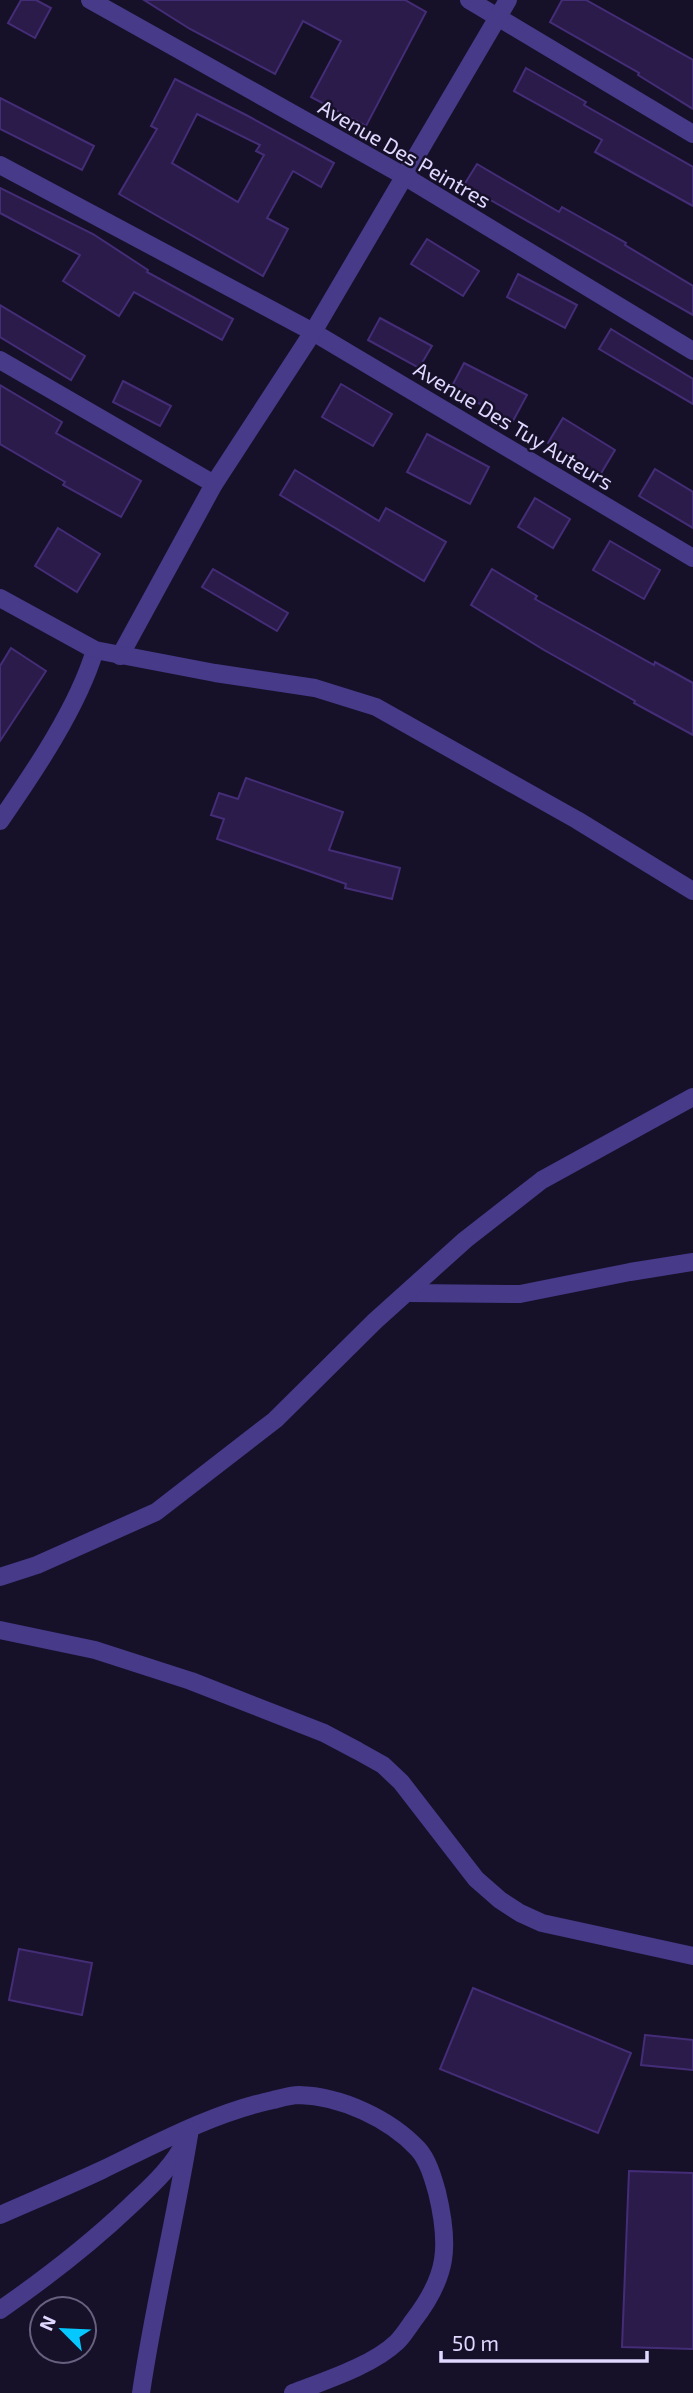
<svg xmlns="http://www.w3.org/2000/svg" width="693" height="2393" font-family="'Exo 2',sans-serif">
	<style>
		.building { fill: #2a1b4b; stroke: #442d77; stroke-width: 2; fill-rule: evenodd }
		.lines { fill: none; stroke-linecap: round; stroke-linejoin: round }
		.minor { stroke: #463a89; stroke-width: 18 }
		.tertiary { stroke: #463a89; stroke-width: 18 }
		.labels { text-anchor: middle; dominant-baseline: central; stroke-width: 5; stroke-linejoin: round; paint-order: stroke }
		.street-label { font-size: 21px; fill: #e1d8ff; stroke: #171029 }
	</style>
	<rect width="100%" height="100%" fill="#171029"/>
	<g class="building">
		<polygon points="21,0 36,0 51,8 35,38 8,23"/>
		<polygon points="144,0 405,0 426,12 366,126 311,97 341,41 303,21 275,74 190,29"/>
		<polygon points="562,0 586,0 693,60 693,109 638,75 639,73 550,22"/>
		<polygon points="526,68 586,102 584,105 693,167 693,206 595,152 602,140 514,91"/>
		<path d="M175 79 248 116 334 163 321 187 293 171 267 218 288 229 263 276 119 194 157 129 151 126ZM197 114 260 145 256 151 264 155 238 202 172 163Z"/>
		<polygon points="0,98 94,146 82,170 0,129"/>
		<polygon points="477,164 559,212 562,207 626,243 625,245 693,286 693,315 464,185"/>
		<polygon points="0,188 93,234 148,270 147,272 233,319 222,340 134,292 119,316 63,281 80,255 0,213"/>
		<polygon points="427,239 479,271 463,296 411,264"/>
		<polygon points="518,274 577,305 565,328 507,297"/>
		<polygon points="0,305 85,356 71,380 0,337"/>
		<polygon points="380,318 432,346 419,368 368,340"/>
		<polygon points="611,329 693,379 693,404 599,349"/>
		<polygon points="464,363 527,395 513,421 453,390 454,387 452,386"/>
		<polygon points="123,381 171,406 160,426 113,402"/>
		<polygon points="341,384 392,414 373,446 322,417"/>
		<polygon points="0,385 62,422 56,433 141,481 121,517 63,485 65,482 0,444"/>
		<polygon points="563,418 615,450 600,475 548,443"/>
		<polygon points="427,434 489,467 470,504 407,472"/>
		<polygon points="655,469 693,492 693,528 639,496"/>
		<polygon points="295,470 379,521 386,508 446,542 424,581 280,495"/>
		<polygon points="535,498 570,519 553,548 518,527"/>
		<polygon points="58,528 100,554 77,592 35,566"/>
		<polygon points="610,541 660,570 644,599 593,570"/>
		<polygon points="213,569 288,613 277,631 202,587"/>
		<polygon points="492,569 537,596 535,599 654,665 655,662 693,683 693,735 634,703 635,701 544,650 471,605"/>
		<polygon points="11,648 46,671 0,741 0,666"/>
		<polygon points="246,778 343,812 329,850 400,868 392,899 345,888 346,884 217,839 224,819 211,815 219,793 238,799"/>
		<polygon points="19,1949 92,1963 82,2015 9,2000"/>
		<polygon points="473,1988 631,2053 598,2133 440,2069"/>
		<polygon points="645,2035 693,2040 693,2070 641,2065"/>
		<polygon points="629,2171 693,2173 693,2349 622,2347"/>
	</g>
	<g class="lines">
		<g class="minor">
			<polyline points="90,0 404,176 693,351"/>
			<polyline points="469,0 693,134"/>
			<polyline points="0,165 313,332 693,558"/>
			<polyline points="0,360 214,484"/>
			<polyline points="120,656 214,484 313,332 508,0"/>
			<path d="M0 821C34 772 78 707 95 650"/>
			<polyline points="409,1293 520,1294 630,1272 693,1262"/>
			<polyline points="0,1577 37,1565 156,1512 275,1420 375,1321 465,1240 542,1180 693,1097"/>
			<polyline points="0,1630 95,1650 191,1681 324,1733 358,1751 383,1765 401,1782 476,1879 500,1900 520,1913 542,1923 693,1956"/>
			<path d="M0 2215C34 2200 68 2186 102 2170 158 2143 213 2113 273 2100 281 2098 291 2095 299 2095 341 2096 390 2119 418 2149 428 2160 433 2178 437 2192 450 2246 448 2276 413 2321 408 2328 403 2336 397 2342 372 2366 324 2381 293 2393"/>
			<path d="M0 2310C46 2278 89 2245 130 2206 149 2188 174 2166 185 2141"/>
			<path d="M141 2393C154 2304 176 2217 190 2129"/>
		</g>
		<polyline class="tertiary" points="0,598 95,650 215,673 315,688 376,707 577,820 693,891"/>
	</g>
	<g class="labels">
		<g class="street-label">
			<text transform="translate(405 153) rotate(30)">Avenue Des Peintres</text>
			<text transform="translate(514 425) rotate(31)">Avenue Des Tuy Auteurs</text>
		</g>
	</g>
	<g transform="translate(63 2330) rotate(294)"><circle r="33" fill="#171029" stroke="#68607f" stroke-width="2"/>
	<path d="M0-5L12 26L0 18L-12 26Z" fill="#04c8ff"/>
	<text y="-10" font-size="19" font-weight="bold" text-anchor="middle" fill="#e1d8ff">N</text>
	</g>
	<path d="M441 2351v10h206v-10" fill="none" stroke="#e1d8ff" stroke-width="3.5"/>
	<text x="452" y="2351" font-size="21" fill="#e1d8ff" stroke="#171029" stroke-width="5" paint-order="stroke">50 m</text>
</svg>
